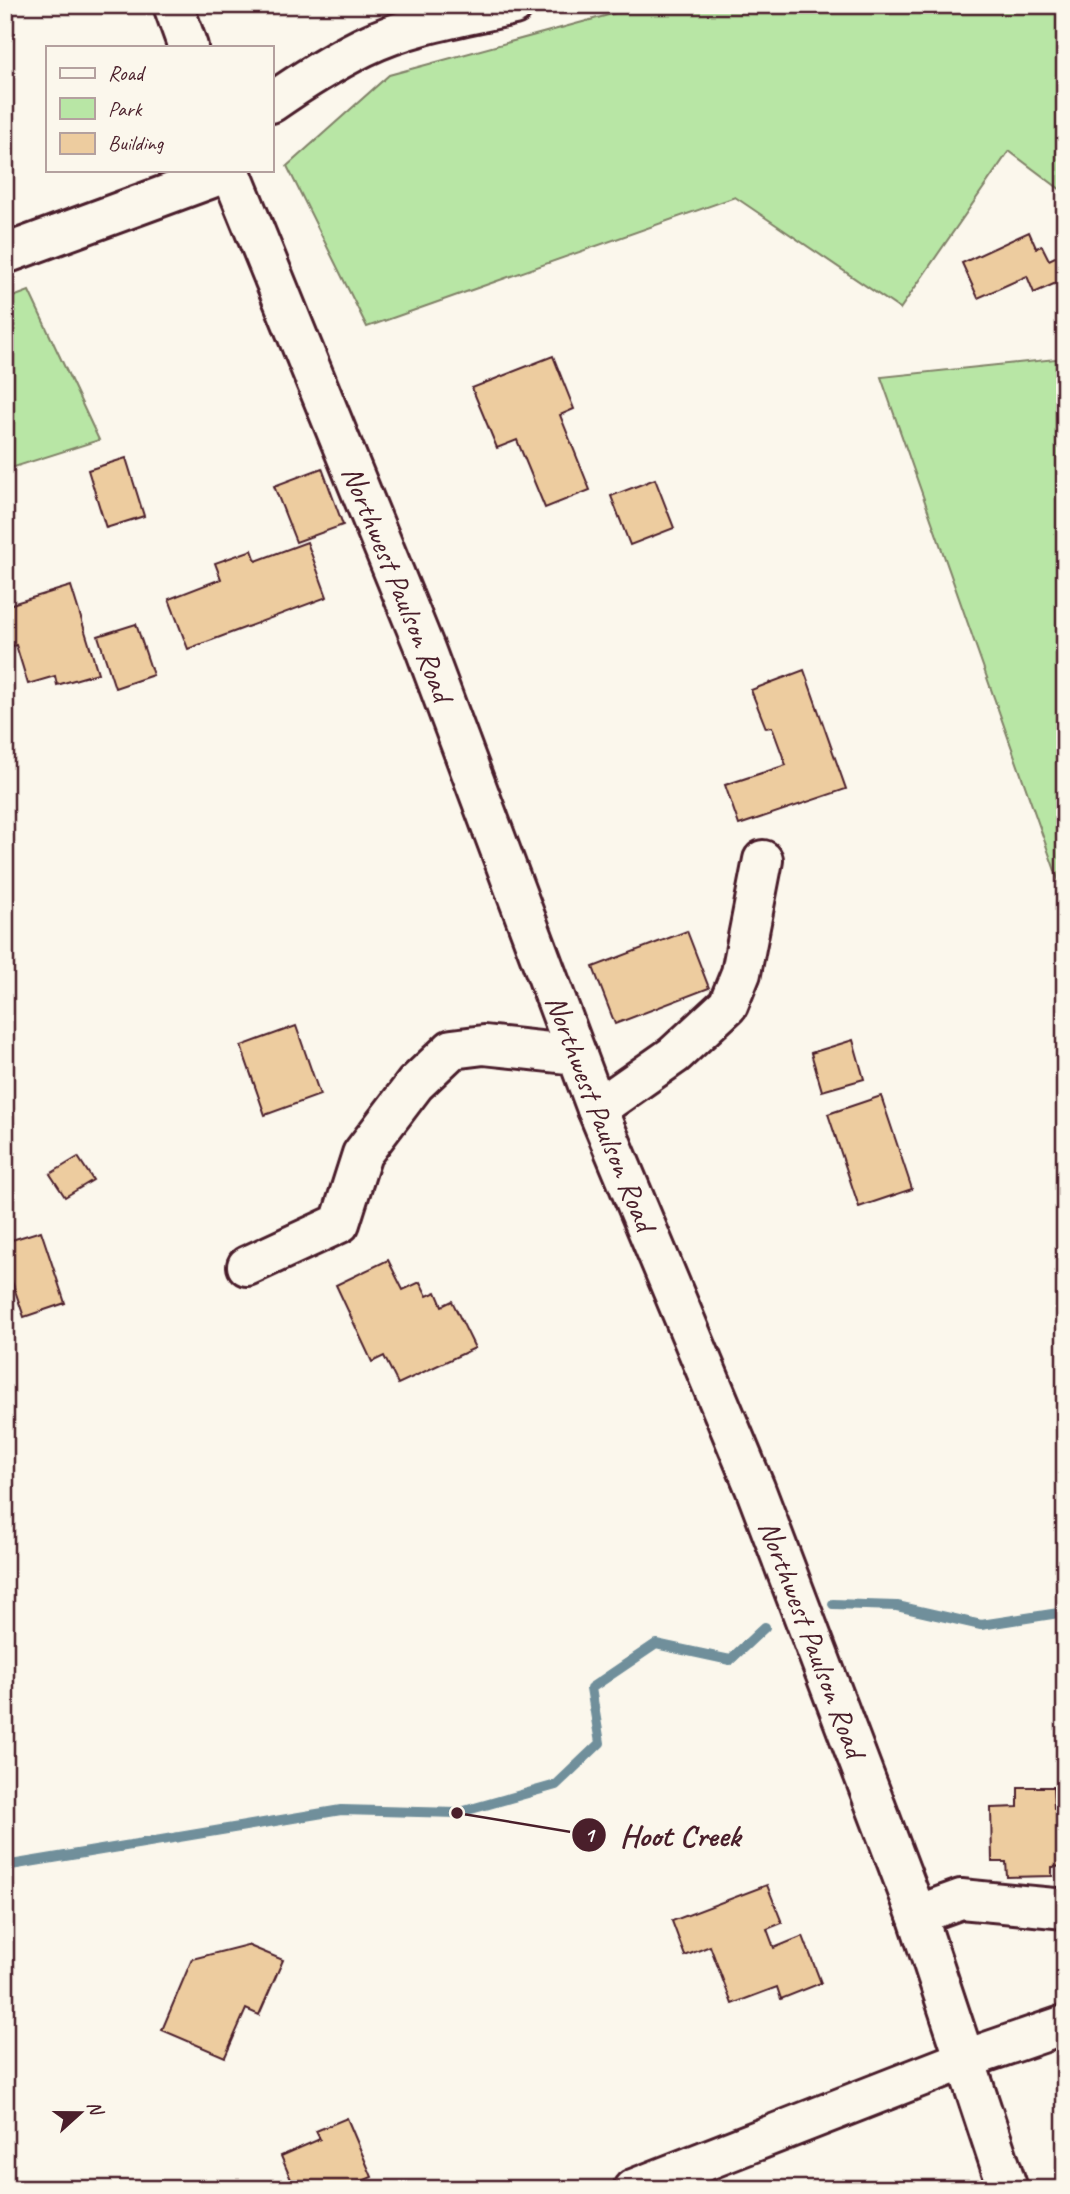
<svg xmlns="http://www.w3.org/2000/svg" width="1070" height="2194" font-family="Caveat,sans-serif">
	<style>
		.green { fill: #b8e6a5; stroke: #818268; stroke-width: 2 }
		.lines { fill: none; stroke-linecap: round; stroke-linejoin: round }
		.stream { stroke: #708f9b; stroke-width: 10 }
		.building { fill: #edcc9f; stroke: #4a1f2b; stroke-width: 2 }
		.minor-casing { stroke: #4a1f2b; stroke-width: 44 }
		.major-casing { stroke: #4a1f2b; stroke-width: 44 }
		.minor { stroke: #fbf7ec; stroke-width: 38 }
		.major { stroke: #fbf7ec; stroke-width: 38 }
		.labels { text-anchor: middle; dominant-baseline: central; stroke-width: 5; stroke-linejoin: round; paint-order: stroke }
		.street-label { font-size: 30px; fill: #4a1f2b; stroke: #fbf7ec }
		.leader { fill: none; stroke: #4a1f2b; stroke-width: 2.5 }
		.callout-dot { fill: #4a1f2b; stroke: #fbf7ec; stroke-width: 2.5 }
		.mark-label { font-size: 21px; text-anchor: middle; font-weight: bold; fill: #fff }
		.callout-label { font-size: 32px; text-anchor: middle; font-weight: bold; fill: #4a1f2b; stroke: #fbf7ec; stroke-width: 5; stroke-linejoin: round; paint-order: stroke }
	</style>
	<rect width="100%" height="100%" fill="#fbf7ec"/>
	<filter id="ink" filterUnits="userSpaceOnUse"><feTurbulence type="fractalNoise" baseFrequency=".0143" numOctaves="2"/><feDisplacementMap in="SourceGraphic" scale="14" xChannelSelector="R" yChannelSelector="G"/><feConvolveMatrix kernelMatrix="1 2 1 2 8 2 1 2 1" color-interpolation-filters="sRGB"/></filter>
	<g filter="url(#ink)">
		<g class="green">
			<polygon points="645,5 1065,5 1065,193 1009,151 900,309 735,197 367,327 287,166 389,75"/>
			<polygon points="29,291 99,440 5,470 5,300"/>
			<polygon points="1065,358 1065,899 881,377"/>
		</g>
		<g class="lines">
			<g class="stream">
				<polyline points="833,1604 897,1606 981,1625 1065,1612"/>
				<polyline points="5,1866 341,1810 457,1813 556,1785 600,1743 591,1688 656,1644 730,1660 765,1627"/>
			</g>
		</g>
		<g class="building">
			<polygon points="1029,232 1036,248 1042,246 1049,260 1057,256 1065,273 1065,279 1034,293 1027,276 978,298 962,263"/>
			<polygon points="553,356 574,409 560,415 590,490 545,508 517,440 497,448 472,388"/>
			<polygon points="126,458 144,516 106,528 88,470"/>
			<polygon points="322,468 343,525 296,542 274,486"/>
			<polygon points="655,479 674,528 630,545 611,496"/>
			<polygon points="307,542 327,597 188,649 169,599 221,579 215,563 252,550 256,561"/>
			<polygon points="71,586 98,673 57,685 55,676 28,684 16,645 5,648 5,606"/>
			<polygon points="136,624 153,675 115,688 98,636"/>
			<polygon points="804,670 846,789 739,825 725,785 786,765 772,727 766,728 751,690"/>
			<polygon points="687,931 709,988 615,1024 593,967"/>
			<polygon points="296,1026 320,1095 265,1115 241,1046"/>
			<polygon points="853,1040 864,1079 822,1091 811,1053"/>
			<polygon points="881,1096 912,1189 859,1207 828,1114"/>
			<polygon points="78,1157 93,1180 65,1197 50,1174"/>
			<polygon points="41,1231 65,1303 24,1317 5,1261 5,1242"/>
			<polygon points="388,1260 403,1290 420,1282 427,1296 436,1292 442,1306 452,1301 475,1348 398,1384 384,1356 372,1362 336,1285"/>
			<polygon points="1018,1787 1053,1787 1054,1809 1065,1809 1065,1866 1052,1867 1052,1876 1007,1877 1006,1862 992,1862 991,1808 1018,1807"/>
			<polygon points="767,1885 782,1923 767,1929 774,1948 803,1936 821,1983 781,1999 777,1987 732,2004 710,1946 685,1956 672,1921"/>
			<polygon points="247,1945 283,1960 259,2015 246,2009 225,2057 162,2030 192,1959"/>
			<polygon points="347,2118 372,2177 343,2189 295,2189 281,2156 320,2139 316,2131"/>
		</g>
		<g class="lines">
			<g class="minor-casing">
				<g id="minor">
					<polyline points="173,5 188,47"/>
					<path d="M271 103C301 82 331 63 363 47 410 24 464 16 514 5"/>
					<path id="s1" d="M230 170 425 649 597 1109 755 1488 917 1915 1008 2189"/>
					<polyline points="5,254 231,171"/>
					<polyline points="597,1109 674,1055 728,1005 741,973 763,860"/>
					<polyline points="247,1266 340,1223 362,1154 415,1084 452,1049 484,1045 577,1055"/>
					<polyline points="917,1915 961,1899 1065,1909"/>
				</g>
			</g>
			<g class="major-casing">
				<polyline id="major" points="633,2189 966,2059 1065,2025"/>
			</g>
			<use href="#minor" class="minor"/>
			<use href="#major" class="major"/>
		</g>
	</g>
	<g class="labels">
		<g class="street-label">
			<text stroke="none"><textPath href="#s1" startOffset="446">Northwest Paulson Road</textPath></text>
			<text stroke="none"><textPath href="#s1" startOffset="1013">Northwest Paulson Road</textPath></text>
			<text stroke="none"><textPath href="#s1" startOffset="1580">Northwest Paulson Road</textPath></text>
		</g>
	</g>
	<path class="leader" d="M457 1813L589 1835"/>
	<g class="callout-dot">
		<circle cx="457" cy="1813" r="7"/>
		<circle cx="589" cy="1835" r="18"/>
	</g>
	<g class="mark-label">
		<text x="589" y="1842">1</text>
	</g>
	<g class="callout-label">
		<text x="680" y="1846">Hoot Creek</text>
	</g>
	<rect width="1070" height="2194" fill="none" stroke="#fbf7ec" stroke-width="28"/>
	<rect x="14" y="14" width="1042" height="2166" fill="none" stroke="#4a1f2b" stroke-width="2.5" filter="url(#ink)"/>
	<rect x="46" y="46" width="228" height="126" fill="#fbf7ec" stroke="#b4a19f" stroke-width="2"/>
	<rect x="60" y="68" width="35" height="10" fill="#fbf7ec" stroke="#b4a19f" stroke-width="2"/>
	<text x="108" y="80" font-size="21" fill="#4a1f2b">Road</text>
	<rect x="60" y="98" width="35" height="21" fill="#b8e6a5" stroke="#b4a19f" stroke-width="2"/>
	<text x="108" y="116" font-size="21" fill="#4a1f2b">Park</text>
	<rect x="60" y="133" width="35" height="21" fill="#edcc9f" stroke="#b4a19f" stroke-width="2"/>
	<text x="108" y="150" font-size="21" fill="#4a1f2b">Building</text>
	<g transform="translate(80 2113) rotate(69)" stroke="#fbf7ec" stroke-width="5" paint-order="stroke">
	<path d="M0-5L12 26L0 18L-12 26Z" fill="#4a1f2b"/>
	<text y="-10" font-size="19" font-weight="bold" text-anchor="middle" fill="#4a1f2b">N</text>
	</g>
</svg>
